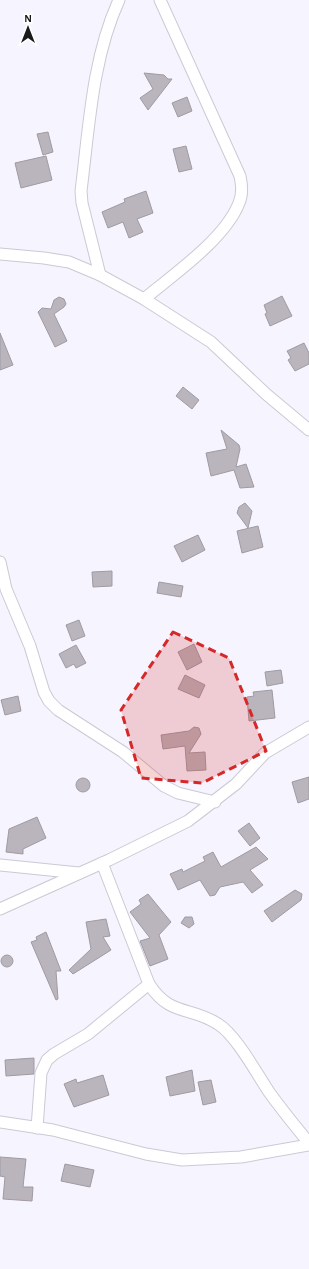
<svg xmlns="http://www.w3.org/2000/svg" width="309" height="1269" font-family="'Alegreya Sans',sans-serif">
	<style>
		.building { fill: #bab4bc; stroke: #a09aa2 }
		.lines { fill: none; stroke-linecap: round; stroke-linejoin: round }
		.street-casing { stroke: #cbc9d3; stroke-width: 13 }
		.street { stroke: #fff; stroke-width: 11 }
		.marked { fill: #d62828; fill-opacity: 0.2; stroke: #d62828; stroke-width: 3; stroke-dasharray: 8 5; stroke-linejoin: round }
	</style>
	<rect width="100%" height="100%" fill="#f6f5ff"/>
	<g class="building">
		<polygon points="144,73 164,75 168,79 172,79 148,110 140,98 153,89"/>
		<polygon points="187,97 192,111 178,117 172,103"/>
		<polygon points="48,132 53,152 43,155 37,134"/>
		<polygon points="186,146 192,169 179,172 173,149"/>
		<polygon points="46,156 52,180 21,188 15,163"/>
		<polygon points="146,191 153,213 137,219 143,232 129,238 123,222 108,228 102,212 125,202 124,199"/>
		<polygon points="282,296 292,316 270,326 265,314 267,313 264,305"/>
		<polygon points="59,297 64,299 66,304 64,307 54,314 67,341 55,347 38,312 42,308 51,309 54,300"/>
		<polygon points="0,333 13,365 0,370"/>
		<polygon points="304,343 309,353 309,364 295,371 288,360 291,358 287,351"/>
		<polygon points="183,387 199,400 192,409 176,396"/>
		<polygon points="221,430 239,445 240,449 236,467 246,464 254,487 240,488 234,470 211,476 206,453 227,449"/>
		<polygon points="245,503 252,511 248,528 237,513 239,507"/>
		<polygon points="258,526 263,547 242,553 237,531"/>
		<polygon points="198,535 205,550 182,562 174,546"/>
		<polygon points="112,571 112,586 93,587 92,572"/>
		<polygon points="159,582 183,586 181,597 157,593"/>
		<polygon points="79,620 85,636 72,641 66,625"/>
		<polygon points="194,644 202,662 187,670 178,652"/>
		<polygon points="76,645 86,663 76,668 74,664 66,668 59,654"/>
		<polygon points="281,670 283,683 267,686 265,672"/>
		<polygon points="185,675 205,685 199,698 178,689"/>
		<polygon points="272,690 275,718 249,721 247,697 254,696 253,692"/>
		<polygon points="18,696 21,711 5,715 1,700"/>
		<polygon points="194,727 199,728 201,734 189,753 205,752 206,770 187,771 185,746 163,749 161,735 189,731"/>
		<polygon points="309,777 309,799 298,803 292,782"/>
		<circle cx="83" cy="785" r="7"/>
		<polygon points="37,817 46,838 23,849 23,854 6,852 9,829"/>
		<polygon points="249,823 260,838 250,846 238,831"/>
		<polygon points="256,847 268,859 250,870 263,885 252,893 243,882 220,887 215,895 210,896 200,880 178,890 170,874 182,869 183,872 205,861 203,857 213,852 221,867"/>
		<polygon points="295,890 302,894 301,900 272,922 264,911"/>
		<polygon points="148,894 171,922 159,935 168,959 150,966 140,941 150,938 130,912 141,904 139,900"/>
		<polygon points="185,917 192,917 194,924 189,928 181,923"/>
		<polygon points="106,919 110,936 103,937 111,950 73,974 69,970 91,949 86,922"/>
		<polygon points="46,932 61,971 56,971 58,999 56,1000 31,942 37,940 36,937"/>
		<circle cx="7" cy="961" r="6"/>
		<polygon points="34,1058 34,1074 6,1076 5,1060"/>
		<polygon points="192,1070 195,1091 170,1096 166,1077"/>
		<polygon points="103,1075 109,1095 74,1107 64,1084 76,1079 77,1083"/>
		<polygon points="211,1080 216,1102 203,1105 198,1082"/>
		<polygon points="0,1157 26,1159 23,1187 33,1187 32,1201 3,1199 5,1177 0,1176"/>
		<polygon points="65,1164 94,1170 90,1187 61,1181"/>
	</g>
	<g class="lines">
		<g class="street-casing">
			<g id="street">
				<polyline points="0,254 44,258 69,262 100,275 144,299 211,342 266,394 309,430"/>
				<path d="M100 275 82 203 81 191C89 128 92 59 119 0"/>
				<path d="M144 299C174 274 225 239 239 203 243 194 242 185 240 176L160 0"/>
				<polyline points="0,562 6,589 30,646 44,692 49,701 58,710 123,752 164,786 178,793 215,802"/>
				<path d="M102 863 149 984C170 1017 191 1006 218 1024 236 1035 257 1074 269 1092 282 1110 295 1126 309 1143"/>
				<polyline points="0,865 79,873"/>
				<polyline points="0,909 109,860 188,821 236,784 265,753 309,727"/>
				<polyline points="0,1122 53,1130 146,1154 182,1160 241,1157 309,1145"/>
				<polyline points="37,1128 41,1073 47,1060 54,1054 88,1034 149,984"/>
			</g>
		</g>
		<use href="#street" class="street"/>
	</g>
	<path class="marked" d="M173 632 229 658 266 751 202 783 141 778 121 710Z"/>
	<g transform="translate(28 28)" stroke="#ffffff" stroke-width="3" paint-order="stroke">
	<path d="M0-3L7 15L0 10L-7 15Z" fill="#19191c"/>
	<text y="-6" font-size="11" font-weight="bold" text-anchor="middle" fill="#19191c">N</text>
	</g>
</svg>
